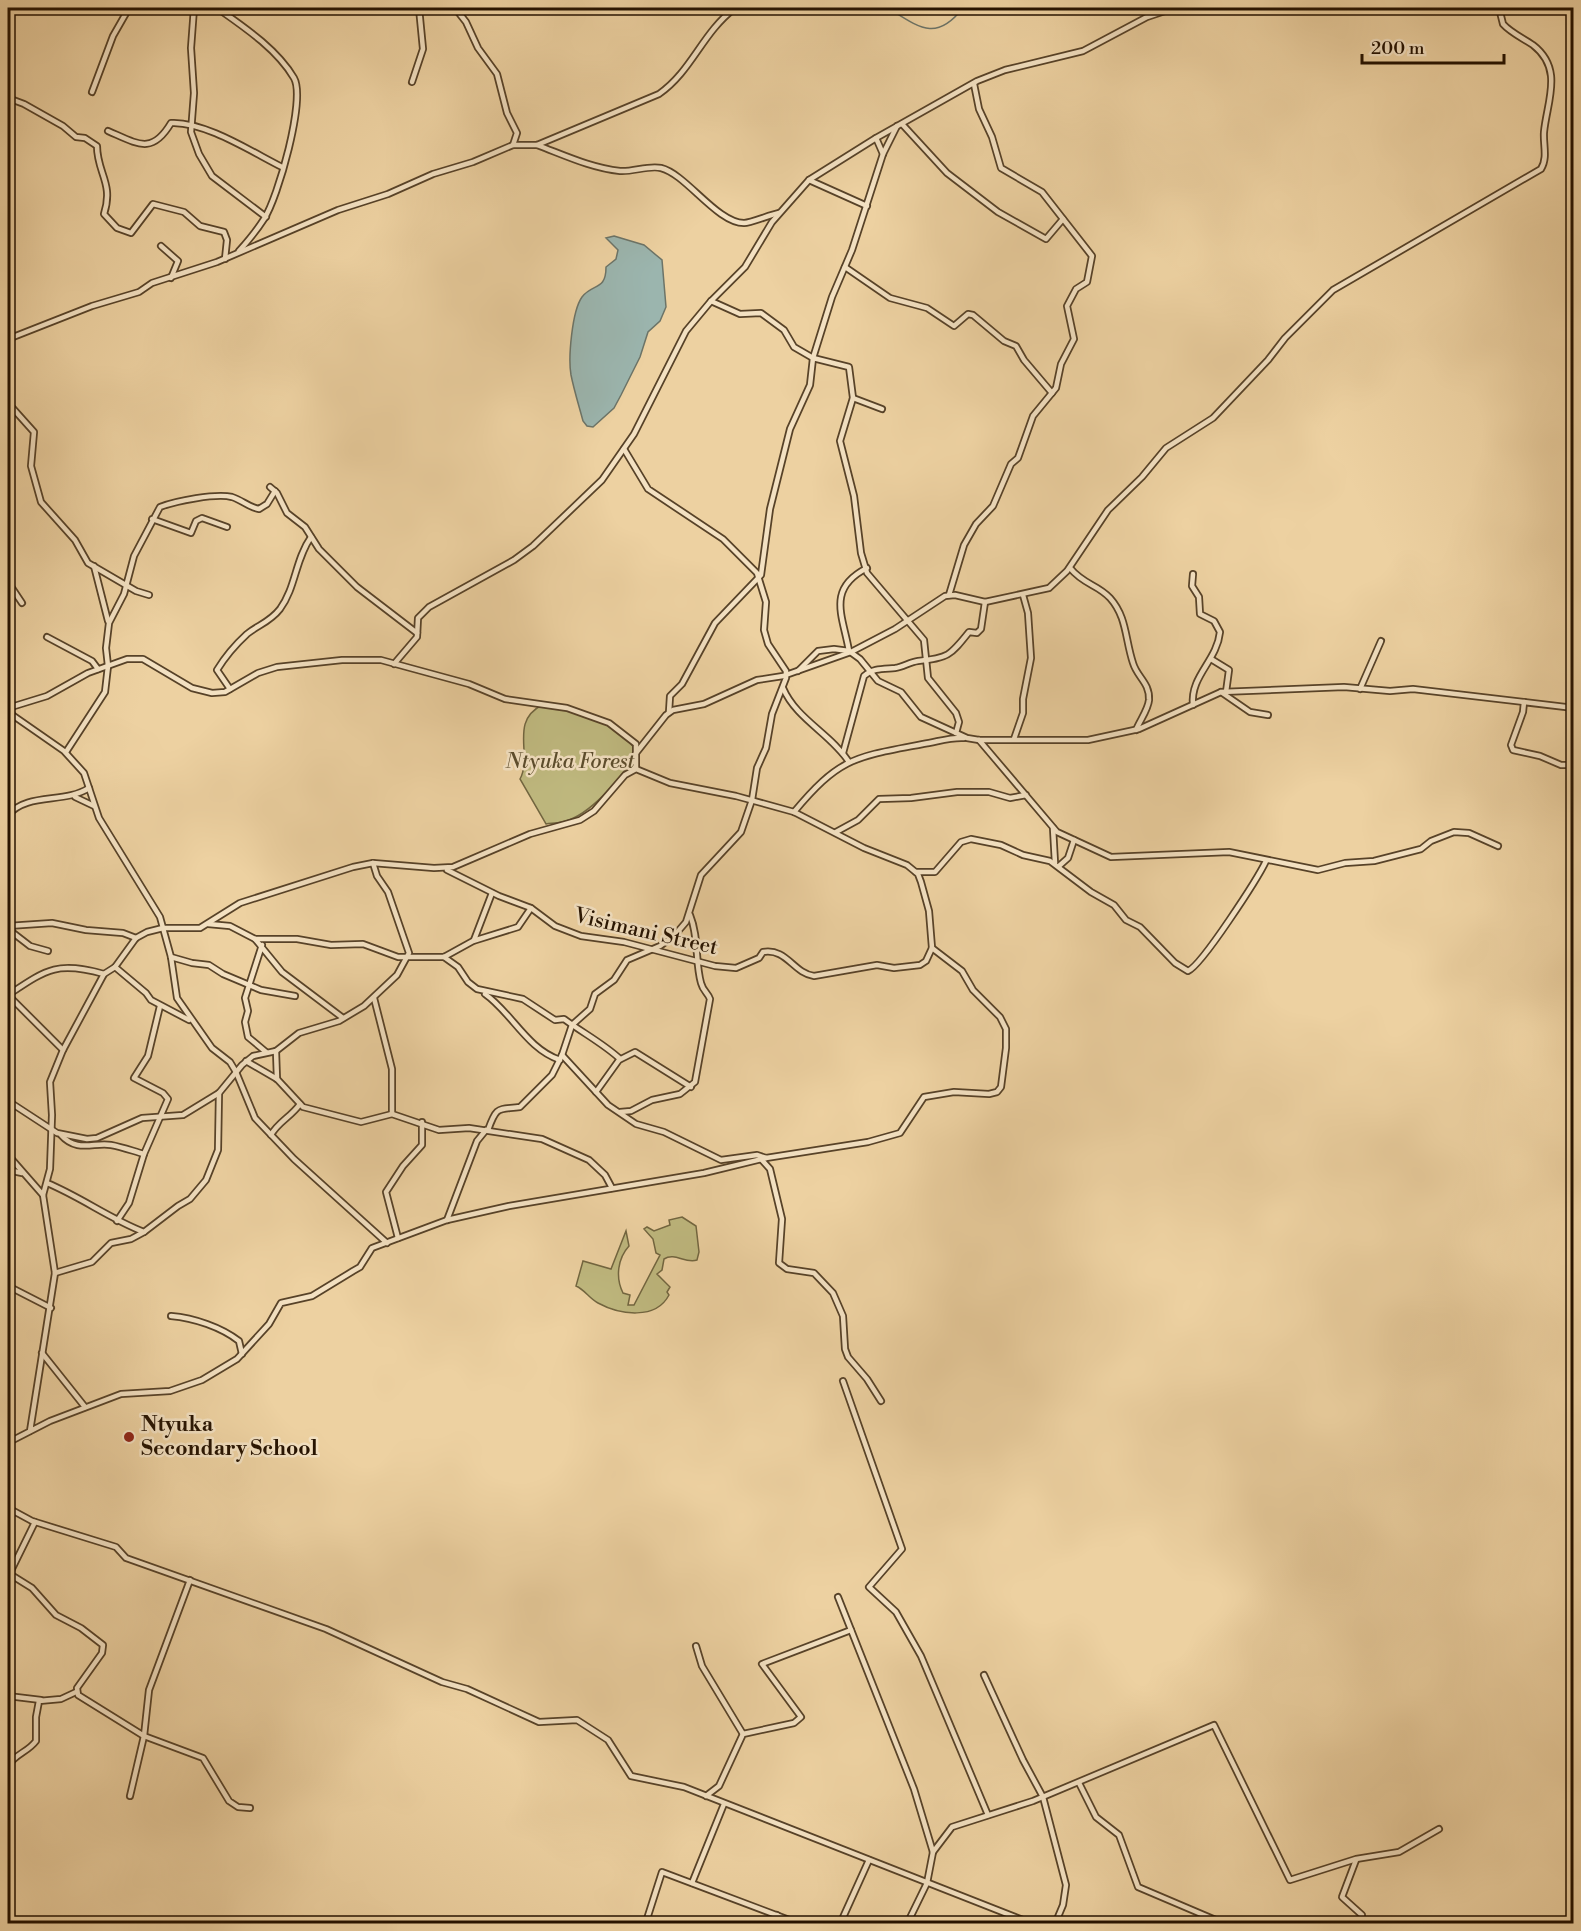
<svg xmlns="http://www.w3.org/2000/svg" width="1581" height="1931" font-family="'Libre Bodoni',serif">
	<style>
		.green { fill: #bfb97f; stroke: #726640; stroke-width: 1.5 }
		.water { fill: #9bb5ae; stroke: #6c7468; stroke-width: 1.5 }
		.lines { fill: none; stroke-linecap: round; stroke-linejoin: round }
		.stream { stroke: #6c7468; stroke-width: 1.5 }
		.minor-casing { stroke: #574228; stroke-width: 8 }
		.minor { stroke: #f3e1c2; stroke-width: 4.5 }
		.poi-dot { fill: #8f2418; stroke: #f3e1c2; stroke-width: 2 }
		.labels { text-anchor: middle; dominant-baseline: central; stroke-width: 5; stroke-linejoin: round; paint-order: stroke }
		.park-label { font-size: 21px; font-style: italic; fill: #5b4c2c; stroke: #f3e1c2 }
		.street-label { font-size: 21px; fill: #251200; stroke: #f3e1c2 }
		.poi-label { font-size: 21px; font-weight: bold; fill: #251200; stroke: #f3e1c2; text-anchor: start }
	</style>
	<rect width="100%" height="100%" fill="#edd1a1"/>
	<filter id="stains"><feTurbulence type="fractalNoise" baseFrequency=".00333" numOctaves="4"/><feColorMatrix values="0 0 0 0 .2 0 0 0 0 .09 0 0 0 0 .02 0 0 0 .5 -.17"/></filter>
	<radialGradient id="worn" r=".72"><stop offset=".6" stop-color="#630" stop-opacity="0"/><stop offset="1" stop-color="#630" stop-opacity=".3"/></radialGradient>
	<g class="green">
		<path d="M542 705C571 710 618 721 634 748 632 771 591 812 569 820 562 823 553 823 546 824L520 779C533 755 509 722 542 705Z"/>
		<path d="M682 1217 696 1226 699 1252 697 1260C685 1264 675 1252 664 1259L662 1270 657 1274 670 1287 667 1292 669 1295C656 1320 620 1315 598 1303 589 1298 585 1290 576 1286L583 1261 611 1269 626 1231 629 1246C618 1258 615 1277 623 1293L630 1295 628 1305H634L660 1255 656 1253 653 1239 644 1229 647 1227 654 1231 670 1225 669 1220Z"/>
	</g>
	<path class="water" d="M614 236 644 245 662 260 666 307 660 321 648 332 640 357 621 395 614 408 593 427 587 426 583 421C579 406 574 390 571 375 568 358 572 311 582 297 593 283 606 291 606 267L616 259 618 250 606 238Z"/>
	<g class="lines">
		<path class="stream" d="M888 8C920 28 936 42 963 8"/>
		<g class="minor-casing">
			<g id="minor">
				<polyline points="194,8 191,48 194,93 191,132 199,154 212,176 266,217"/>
				<path d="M217 8C244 27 277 49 294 78 306 99 278 198 264 219 257 230 248 241 239 251"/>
				<polyline points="412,82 423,49 419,8"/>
				<polyline points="92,92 113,36 129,8"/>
				<path d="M8 98 24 104 63 126 76 137 85 138 97 146C97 173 114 183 104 214L117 228 131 233 153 204 184 212 200 226 224 232 227 240 225 259"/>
				<polyline points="902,124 947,173 998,212 1046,239 1063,219"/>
				<path d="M108 131C138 144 152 155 171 123 204 121 252 152 282 167"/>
				<polyline points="876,138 883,154"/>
				<path d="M513 145H537L659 94C692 71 702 33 735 8"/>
				<path d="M537 145C564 155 591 168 620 171 633 172 649 165 661 168 686 174 717 223 744 223 751 223 769 215 779 213"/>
				<polyline points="809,180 867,206"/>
				<polyline points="161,246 178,261 171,278"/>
				<polyline points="845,267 890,298 927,308 954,326 968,314 973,315 1004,341 1016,346 1024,360 1052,393"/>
				<polyline points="711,301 740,314 761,313 784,330 794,347 813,358 849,367 853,398 840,441 854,496 861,553 867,573 924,640 928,678 956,713 959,722 956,733"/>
				<polyline points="8,339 92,306 139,292 152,283 217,262 338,210 388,194 433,174 473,162 513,145 517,133 507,113 497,74 478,48 466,22 455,8"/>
				<polyline points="853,398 882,409"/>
				<polyline points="8,403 34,432 31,466 41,502 75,540 88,563 136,591 149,595"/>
				<polyline points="270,487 277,493 287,513 305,527 319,549 357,587 417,633"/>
				<polyline points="152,519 191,533 196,521 202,518 227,527"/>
				<polyline points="94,566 108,621"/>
				<path d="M1070 568C1084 585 1097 584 1110 598 1127 617 1125 639 1133 663 1137 677 1150 683 1149 700 1148 710 1140 720 1136 730"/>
				<path d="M1193 574 1192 586 1199 597 1200 614 1214 621 1220 632C1217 661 1190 676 1193 705"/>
				<polyline points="8,582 22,603"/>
				<polyline points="949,595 964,545 976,524 993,506 1011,464 1018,458 1033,416 1056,388 1061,364 1074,339 1067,306 1076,289 1087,282 1092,256 1042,192 1001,168 992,137 979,109 974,84"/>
				<polyline points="47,637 92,661 98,669"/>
				<path d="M849 651C843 616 826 589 867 568"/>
				<polyline points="1211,659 1229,670 1226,692"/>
				<polyline points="394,664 417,637 418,618 429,607 514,560 533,546 602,480 634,434 686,331 711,301 745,267 772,222 809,180 876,138 977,81 1005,70 1083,51 1147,17 1174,8"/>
				<polyline points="798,671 818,651 834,649 849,651 860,659 878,681 901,692 921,717 967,738 979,740 1088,740 1139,729 1221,692 1344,687 1390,691 1413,689 1574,708"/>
				<path d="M783 688C796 719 831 734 849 762"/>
				<path d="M230 689 217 670C225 657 235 645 247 634 258 625 270 622 280 609 296 587 295 560 311 537"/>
				<polyline points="1360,689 1381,641"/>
				<polyline points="1221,692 1250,712 1268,715"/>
				<polyline points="1524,702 1523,712 1511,745 1513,750 1540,756 1561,765 1574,765"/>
				<polyline points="8,708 47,696 88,673 127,659 143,659 192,688 212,693 225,692 258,673 277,667 342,660 381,660 469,684 505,699 567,708 609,723 636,744 636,769"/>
				<polyline points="8,712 64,751 84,773 99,818 160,917 171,957 177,998 212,1048 230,1062 236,1072 255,1118 294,1159 387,1243"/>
				<polyline points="669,712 670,696 682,684 715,623 761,575 770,509 790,429 810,385 813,358 832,297 852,250 883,154 897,126"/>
				<polyline points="1014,739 1023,713 1023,699 1031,658 1028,613 1023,595"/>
				<polyline points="979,740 1057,832 1111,857 1229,852 1318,870 1345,863 1374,861 1421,849 1431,841 1454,832 1469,833 1498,846"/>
				<path d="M66 752 105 692 108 666 106 648 109 623 124 594 134 556 160 507C176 501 216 493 232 497 242 500 248 507 259 509L267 504 275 491"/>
				<path d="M636 753 666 715 673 710 704 704 757 680 783 676 851 652 895 629 945 596 955 595 985 602 1049 588 1067 571 1108 510 1142 477 1166 448 1213 418 1268 360 1285 338 1333 290 1541 169C1548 158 1543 144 1544 132 1547 101 1564 69 1533 45 1523 38 1511 33 1503 24L1499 8"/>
				<path d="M843 753 864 676C873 668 883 669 895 668 903 667 910 662 918 661 948 658 950 656 969 632L977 633 981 629 985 602"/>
				<polyline points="75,797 94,806"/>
				<path d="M794 812C840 757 855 757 923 744 937 742 950 737 964 738"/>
				<path d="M8 815C28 792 64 804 89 788"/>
				<polyline points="1053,828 1055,863"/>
				<polyline points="836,832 858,820 879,799 911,798 957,792 989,792 1010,798 1026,795"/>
				<polyline points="1059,866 1068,858 1074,840"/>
				<path d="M447 870 499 896 531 908 555 926 581 936 624 942 715 966 736 968 759 958 763 952C787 948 793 973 814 976L877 965 894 968 920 965 926 961 932 948"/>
				<path d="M916 872H935L961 842 971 839 1001 845 1023 855 1050 861 1091 892 1114 905 1126 920 1140 927 1175 963 1188 971C1202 965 1258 878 1266 861"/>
				<polyline points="208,924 230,926 255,939 297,939 331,945 363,944 398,957 444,957 473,941 518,927 531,908"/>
				<polyline points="8,926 52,923 86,930 123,933 136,938"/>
				<polyline points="8,929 30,946 48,951"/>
				<polyline points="255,939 282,972 343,1018"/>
				<polyline points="474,940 492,893"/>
				<polyline points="262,945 245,998 248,1011 245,1022 248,1037 266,1052"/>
				<polyline points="171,957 192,963 209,965 223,974 261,990 295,996"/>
				<path d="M444 957 458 967 468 982 477 989 523 999 555 1020 564 1019C583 1033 604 1044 620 1059"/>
				<polyline points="115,967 146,993 151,1000 189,1020"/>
				<path d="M485 994C512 1013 527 1049 560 1060"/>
				<path d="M8 995C47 969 57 961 104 974"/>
				<polyline points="8,995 63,1050"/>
				<polyline points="374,998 392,1069 392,1114"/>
				<polyline points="276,1051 277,1079"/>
				<polyline points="562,1055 608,1105 636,1124 664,1132 721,1160 757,1155 766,1158"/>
				<polyline points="246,1061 277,1079 303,1107 361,1122 392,1114 439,1130 469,1128 542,1139 589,1160 605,1175 612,1188"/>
				<polyline points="596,1092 619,1060 635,1052 691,1087"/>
				<polyline points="8,1101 57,1133 87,1139 97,1138 142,1118 183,1115 219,1093 242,1065 253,1056 276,1051 299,1033 339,1021 364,1006 397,975 409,953 388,892 377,876 373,863"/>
				<path d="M620 1112 631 1111 652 1100 680 1094 695 1082 710 999C708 993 703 991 701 983 695 962 699 937 690 915"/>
				<path d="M488 1130C497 1105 498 1110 520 1107L552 1075 562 1055 572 1025 590 1009 595 994 614 980 627 960 660 946 674 936 686 922 701 875 741 832 752 800 757 768 766 748 772 714 786 678V671L768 644 764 630 766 602 757 573 723 539 648 489 624 449"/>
				<path d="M61 1135C77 1153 94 1142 111 1145 122 1147 133 1151 144 1154"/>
				<path d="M271 1135C278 1122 291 1117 300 1104"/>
				<polyline points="8,1155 43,1195"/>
				<polyline points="761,1159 770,1169 782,1219 779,1263 787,1269 814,1273 833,1293 843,1316 845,1349 848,1357 867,1379 881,1401"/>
				<polyline points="8,1170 22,1173"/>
				<path d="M47 1183C81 1197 110 1219 144 1232L178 1206 190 1199 206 1180 218 1150 219 1093"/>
				<polyline points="447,1220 477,1141 486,1130"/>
				<polyline points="117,1221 129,1203 144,1154 168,1099 163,1093 134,1078 148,1056 160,1006"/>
				<polyline points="398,1238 386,1192 403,1166 422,1145 422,1122"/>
				<polyline points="55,1273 92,1262 111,1243 131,1239 144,1232"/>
				<polyline points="8,1286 51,1308"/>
				<path d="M171 1316C194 1318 221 1327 239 1341L242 1354"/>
				<polyline points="42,1353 85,1407"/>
				<polyline points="843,1381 902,1549 869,1587 896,1612 921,1656 988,1815"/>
				<polyline points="8,1442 13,1440 50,1421 121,1394 170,1391 202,1380 237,1359 269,1324 281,1303 312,1296 353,1271 360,1267 372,1248 447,1220 509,1206 704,1173 766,1158 868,1142 900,1133 924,1097 954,1092 989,1094 997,1092 1001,1087 1006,1048 1006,1029 1000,1017 973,990 962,971 932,948 929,911 921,882 918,874 907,865 864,848 794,812 736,796 670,783 636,769 625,775 594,811 580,820 530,834 453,867 434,868 373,863 353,867 240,903 200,928 163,928 147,932 136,938 115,967 104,974 63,1050 50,1082 52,1115 50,1169 43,1195 55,1273 30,1431"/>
				<polyline points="8,1508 32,1521 116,1547 126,1558 326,1629 442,1682 467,1689 539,1722 577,1720 608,1740 631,1776 684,1787 1033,1924"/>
				<polyline points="8,1573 32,1588 56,1615 81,1628 103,1645 102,1653 77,1688 78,1695 144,1736 203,1758 229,1801 238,1807 250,1808"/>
				<polyline points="8,1577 35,1522"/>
				<polyline points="838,1597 914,1789 933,1852 927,1883 907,1924"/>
				<polyline points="696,1646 702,1666 743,1734"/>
				<polyline points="984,1675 1023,1760 1043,1797 1066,1885 1063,1905 1055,1924"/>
				<polyline points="8,1696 41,1700"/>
				<path d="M8 1766C15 1754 28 1752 36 1741V1717L39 1701 61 1699 76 1692"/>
				<polyline points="1079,1783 1096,1817 1119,1835 1138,1887 1225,1924"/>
				<polyline points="130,1796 144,1736 149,1690 190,1580"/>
				<polyline points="706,1796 719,1786 743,1734 794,1723 801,1717 762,1664 851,1630"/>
				<polyline points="933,1852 952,1827 1033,1801 1214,1725 1290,1880 1356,1859 1399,1852 1439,1829"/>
				<polyline points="1356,1860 1342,1897 1362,1915 1361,1924"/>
				<polyline points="692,1883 724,1804"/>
				<polyline points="649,1924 646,1922 662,1872 800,1924"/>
				<polyline points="772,1924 777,1915"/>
				<polyline points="840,1924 869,1860"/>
			</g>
		</g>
		<use href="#minor" class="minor"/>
	</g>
	<circle class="poi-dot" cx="129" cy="1437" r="6"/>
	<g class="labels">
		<g class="park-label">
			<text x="570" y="762">Ntyuka Forest</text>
		</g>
		<g class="street-label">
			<text transform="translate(646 932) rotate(13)">Visimani Street</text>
		</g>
		<g class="poi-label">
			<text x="141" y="1425">Ntyuka<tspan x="141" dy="24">Secondary School</tspan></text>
		</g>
	</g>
	<rect width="1581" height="1931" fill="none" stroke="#edd1a1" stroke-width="30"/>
	<rect x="9" y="9" width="1563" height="1913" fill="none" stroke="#251200" stroke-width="3"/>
	<rect x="15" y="15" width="1551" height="1901" fill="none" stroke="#251200" stroke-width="1.5"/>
	<path d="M1362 54v9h142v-9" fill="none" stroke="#251200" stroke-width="3"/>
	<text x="1371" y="54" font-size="18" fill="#251200" stroke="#f3e1c2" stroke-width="4.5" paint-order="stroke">200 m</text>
	<rect width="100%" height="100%" filter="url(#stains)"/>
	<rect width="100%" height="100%" fill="url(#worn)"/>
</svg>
